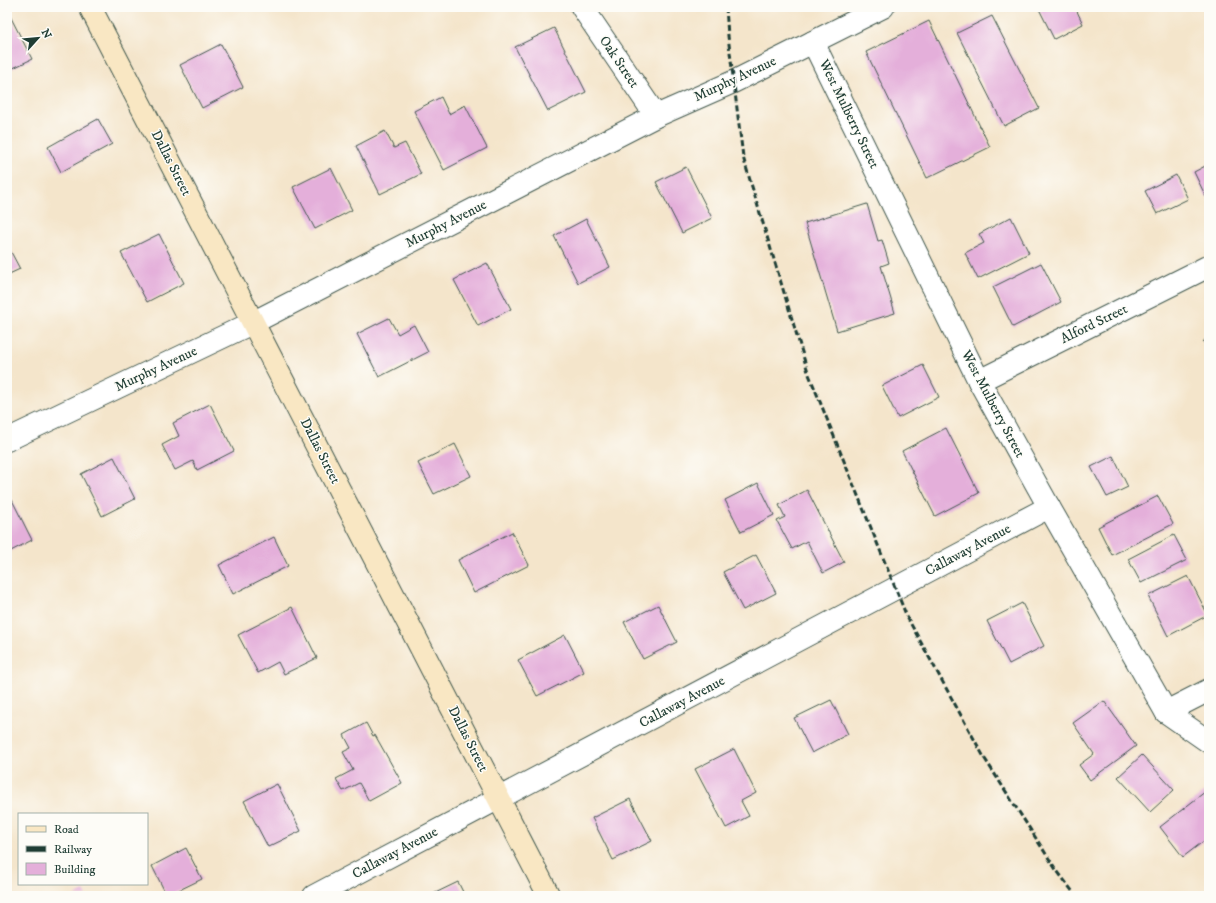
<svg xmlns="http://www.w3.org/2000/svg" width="1216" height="903" font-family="'IM FELL DW Pica',serif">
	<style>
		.building { fill: #e4afda }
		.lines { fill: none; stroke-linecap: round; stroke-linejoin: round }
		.street-casing { stroke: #3f564b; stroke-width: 24 }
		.secondary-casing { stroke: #3f564b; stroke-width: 24 }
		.street { stroke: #fff; stroke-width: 22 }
		.secondary { stroke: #f9e7c3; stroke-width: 22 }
		.rail { stroke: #1f3d34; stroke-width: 3; stroke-dasharray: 6 3; stroke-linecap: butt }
		.labels { text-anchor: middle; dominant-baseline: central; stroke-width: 3; stroke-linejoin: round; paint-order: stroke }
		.street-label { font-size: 14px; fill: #1f3d34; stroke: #fdfcf7 }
	</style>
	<rect width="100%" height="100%" fill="#fdfcf7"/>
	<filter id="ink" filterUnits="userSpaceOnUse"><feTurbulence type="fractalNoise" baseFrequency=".025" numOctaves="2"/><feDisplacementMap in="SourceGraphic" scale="8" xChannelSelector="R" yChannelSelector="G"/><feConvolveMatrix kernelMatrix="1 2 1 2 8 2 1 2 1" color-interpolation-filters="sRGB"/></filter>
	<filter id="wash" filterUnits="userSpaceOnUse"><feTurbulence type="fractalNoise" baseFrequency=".012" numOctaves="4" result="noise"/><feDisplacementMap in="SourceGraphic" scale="16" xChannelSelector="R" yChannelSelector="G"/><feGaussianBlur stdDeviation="0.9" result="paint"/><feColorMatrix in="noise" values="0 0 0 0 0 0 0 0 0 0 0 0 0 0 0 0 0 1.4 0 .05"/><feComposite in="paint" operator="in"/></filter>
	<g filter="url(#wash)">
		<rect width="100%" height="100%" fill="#f4e5cb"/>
		<g id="blocks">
			<g class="building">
				<polygon points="1038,7 1075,7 1083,24 1054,39"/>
				<polygon points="8,12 32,59 7,71 7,13"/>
				<polygon points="992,16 1039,108 1004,126 957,33"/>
				<polygon points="929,21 990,147 927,178 866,52"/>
				<polygon points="554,28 586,92 548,111 515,47"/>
				<polygon points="221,44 243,87 202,108 180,65"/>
				<polygon points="441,97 449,114 465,105 487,148 444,170 414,111"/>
				<polygon points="98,119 112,144 61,172 48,147"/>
				<polygon points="385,131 394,148 405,143 421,174 380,194 356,146"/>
				<polygon points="1209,164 1209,196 1206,197 1194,172"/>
				<polygon points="686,167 712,218 682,233 656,182"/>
				<polygon points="331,168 352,210 315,229 293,187"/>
				<polygon points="1176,175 1188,199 1157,214 1145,191"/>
				<polygon points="867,204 878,241 882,240 889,263 881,266 895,313 837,331 805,223"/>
				<polygon points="1011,217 1029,253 978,279 965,253 984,243 979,234"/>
				<polygon points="586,219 610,267 578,283 554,236"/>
				<polygon points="159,234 184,283 147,302 121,253"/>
				<polygon points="11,252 20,269 7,275 7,254"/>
				<polygon points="487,263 511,309 478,326 454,280"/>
				<polygon points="1041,263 1061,302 1013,327 993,287"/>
				<polygon points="389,318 398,334 414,325 428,352 379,377 357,334"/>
				<polygon points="1209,335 1209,347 1203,342"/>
				<polygon points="923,365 939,397 898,418 882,386"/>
				<polygon points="210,404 234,451 197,470 193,461 175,470 162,445 179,436 173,423"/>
				<polygon points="946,428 979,493 935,516 902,451"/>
				<polygon points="455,444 471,476 434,494 418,463"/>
				<polygon points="1113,456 1128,487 1107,497 1091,467"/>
				<polygon points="114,457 135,499 102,516 81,474"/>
				<polygon points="758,483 774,515 741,532 725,500"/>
				<polygon points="807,490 844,562 823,573 807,541 792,549 777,521 785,517 779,505"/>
				<polygon points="1158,496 1173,524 1112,555 1098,527"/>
				<polygon points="12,500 32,540 7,553 7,502"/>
				<polygon points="512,532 529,565 474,593 458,560"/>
				<polygon points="1174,535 1187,560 1141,583 1128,559"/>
				<polygon points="274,537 288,566 233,594 219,565"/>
				<polygon points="756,555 776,593 743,610 723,572"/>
				<polygon points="1188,576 1208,615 1168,636 1148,596"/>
				<polygon points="1022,603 1044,646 1009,664 987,621"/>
				<polygon points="658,605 677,642 643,659 624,622"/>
				<polygon points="292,607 317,658 284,674 278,662 258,673 238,635"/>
				<polygon points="565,635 584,672 537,696 518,660"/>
				<polygon points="831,700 848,734 812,753 794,718"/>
				<polygon points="1104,701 1136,746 1090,780 1079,765 1094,754 1073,723"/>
				<polygon points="366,723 373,736 375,735 402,783 369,801 359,783 343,791 336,779 353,770 343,752 351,748 344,735"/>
				<polygon points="734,749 756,793 741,801 749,816 726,828 695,769"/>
				<polygon points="1142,755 1174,790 1150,812 1118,777"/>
				<polygon points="277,784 301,831 268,847 244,801"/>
				<polygon points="1206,791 1209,795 1209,837 1183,857 1160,827"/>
				<polygon points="630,799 652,841 613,860 592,818"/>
				<polygon points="186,848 202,879 167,896 152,866"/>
				<polygon points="458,882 465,896 429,896"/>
				<polygon points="84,891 87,896 74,896"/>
			</g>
		</g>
	</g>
	<g filter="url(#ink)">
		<use href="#blocks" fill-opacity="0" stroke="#3f564b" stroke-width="1"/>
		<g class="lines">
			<g class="street-casing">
				<g id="street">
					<polyline points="582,7 656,116"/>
					<polyline points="813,42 979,381 1049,507 1166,712 1209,742"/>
					<polyline points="979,381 1209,266"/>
					<polyline points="7,440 254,322 656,116 733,82 883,7"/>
					<polyline points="1166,712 1209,690"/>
					<polyline points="314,896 1049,507"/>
				</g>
			</g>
			<g class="secondary-casing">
				<polyline id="secondary" points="90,7 549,896"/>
			</g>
			<use href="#street" class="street"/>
			<use href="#secondary" class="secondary"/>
			<polyline class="rail" points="726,7 728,36 743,157 808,372 907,617 985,759 1055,868 1076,896"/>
		</g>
	</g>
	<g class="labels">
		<g class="street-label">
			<text transform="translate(619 62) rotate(56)">Oak Street</text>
			<text transform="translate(735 79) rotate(-25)">Murphy Avenue</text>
			<text transform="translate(849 114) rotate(64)">West Mulberry Street</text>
			<text transform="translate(171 163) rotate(63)">Dallas Street</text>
			<text transform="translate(446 224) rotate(-27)">Murphy Avenue</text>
			<text transform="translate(1094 324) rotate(-26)">Alford Street</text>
			<text transform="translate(156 369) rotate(-25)">Murphy Avenue</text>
			<text transform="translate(993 404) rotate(62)">West Mulberry Street</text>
			<text transform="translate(320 451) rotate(63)">Dallas Street</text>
			<text transform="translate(968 550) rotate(-28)">Callaway Avenue</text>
			<text transform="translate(682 702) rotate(-28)">Callaway Avenue</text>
			<text transform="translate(468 739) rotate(63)">Dallas Street</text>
			<text transform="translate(395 853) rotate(-28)">Callaway Avenue</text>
		</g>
	</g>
	<rect width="1216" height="903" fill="none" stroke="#fdfcf7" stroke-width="24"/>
	<rect x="18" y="813" width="130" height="72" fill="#fdfcf7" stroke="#a4b0a9"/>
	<rect x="26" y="826" width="20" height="6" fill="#f9e7c3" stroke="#a4b0a9"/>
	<text x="54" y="833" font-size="12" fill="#1f3d34">Road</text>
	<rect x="26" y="846" width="20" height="6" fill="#1f3d34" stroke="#a4b0a9"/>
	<text x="54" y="853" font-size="12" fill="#1f3d34">Railway</text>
	<rect x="26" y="863" width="20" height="12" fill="#e4afda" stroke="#a4b0a9"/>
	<text x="54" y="873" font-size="12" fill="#1f3d34">Building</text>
	<g transform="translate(38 38) rotate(63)" stroke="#fdfcf7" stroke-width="3" paint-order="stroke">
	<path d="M0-3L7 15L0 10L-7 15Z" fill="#1f3d34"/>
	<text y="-6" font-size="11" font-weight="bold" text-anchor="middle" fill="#1f3d34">N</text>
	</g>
</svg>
